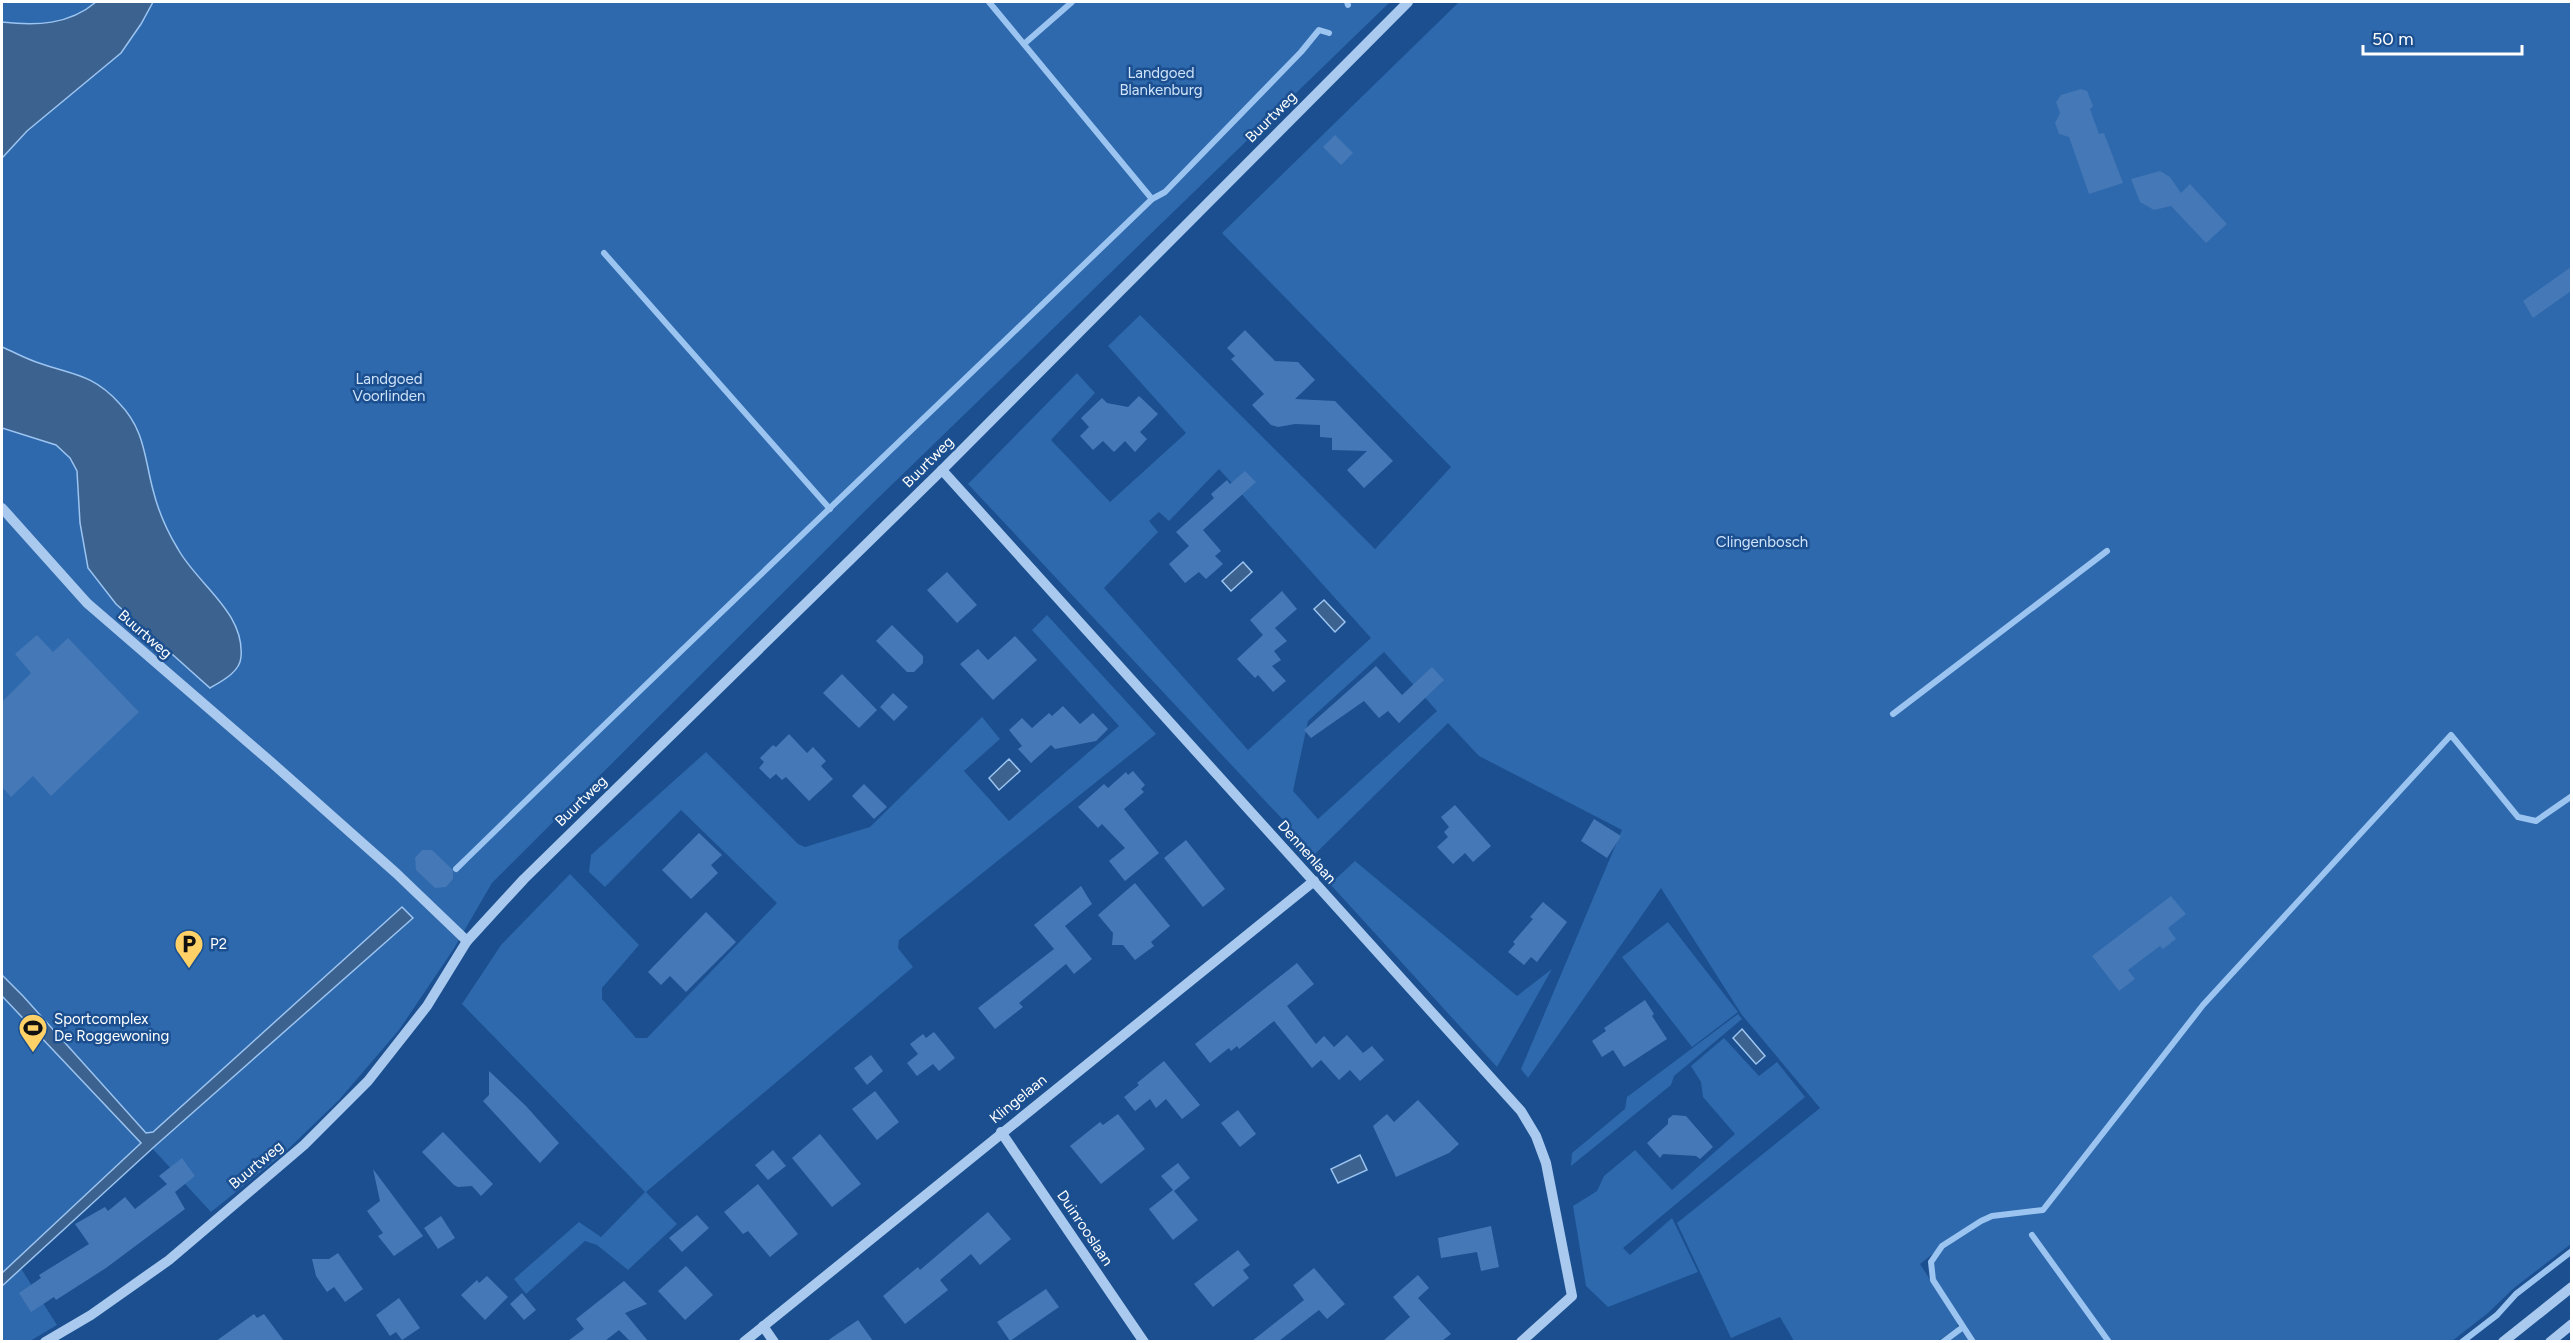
<svg xmlns="http://www.w3.org/2000/svg" width="2573" height="1343" font-family="Figtree,sans-serif">
	<style>
		.green { fill: #2e69ad; fill-rule: evenodd }
		.water { fill: #3c6290; stroke: #9cc4f0; stroke-width: 1.5 }
		.lines { fill: none; stroke-linecap: round; stroke-linejoin: round }
		.stream { stroke: #9cc4f0; stroke-width: 6 }
		.building { fill: #4478b7 }
		.minor { stroke: #a9c9ee; stroke-width: 10 }
		.labels { text-anchor: middle; dominant-baseline: central; stroke-width: 5; stroke-linejoin: round; paint-order: stroke }
		.park-label { font-size: 15px; fill: #cfe3fa; stroke: #1b4f8f }
		.street-label { font-size: 15px; fill: #fff; stroke: #1b4f8f }
		.poi-label { font-size: 15px; fill: #fff; stroke: #1b4f8f; text-anchor: start }
	</style>
	<rect width="100%" height="100%" fill="#1b4f8f"/>
	<g class="green">
		<polygon points="2,2 1390,2 873,503 492,883 453,950 399,1030 339,1100 284,1153 211,1212 128,1122 125,1124 141,1143 2,1273"/>
		<path d="M1459 2H2571V1244L2514 1288 2488 1313 2452 1341H1947L1967 1327C1953 1310 1929 1288 1931 1264 1932 1259 1938 1252 1940 1248L1920 1264 1958 1323 1957 1328 1938 1341H1794L1780 1317 1731 1338 1677 1223 1820 1108 1742 1015 1661 888 1528 1078 1521 1069 1622 830 1479 756 1448 723 1315 854 968 484 1077 373 1095 393 1051 440 1110 502 1186 433 1108 346 1140 315 1375 549 1451 467 1222 233ZM1219 469 1371 638 1248 750 1104 588 1158 532 1149 521 1159 512 1169 521ZM1384 652 1437 711 1318 819 1293 791 1308 721Z"/>
		<polygon points="1047,615 1156,734 899,940 898,948 913,967 646,1192 677,1224 628,1270 597,1245 585,1241 526,1294 514,1279 579,1222 601,1237 645,1192 462,1004 501,945 570,874 639,945 602,988 602,999 636,1038 647,1038 777,903 681,810 605,887 589,872 591,855 706,752 798,844 805,847 870,827 982,717 1000,739 964,771 1009,821 1119,726 1032,630"/>
		<polygon points="1355,861 1517,996 1552,969 1497,1067 1330,884"/>
		<polygon points="1668,922 1738,1012 1692,1047 1622,957"/>
		<polygon points="1738,1014 1742,1019 1674,1076 1671,1085 1571,1166 1572,1153 1625,1109 1627,1097"/>
		<polygon points="1724,1038 1759,1076 1777,1062 1805,1097 1623,1248 1630,1255 1672,1218 1698,1272 1608,1307 1586,1286 1573,1206 1597,1191 1604,1176 1635,1150 1672,1190 1735,1134 1703,1097 1701,1082 1691,1066"/>
		<polygon points="20,1267 57,1325 30,1341 2,1342 2,1286"/>
	</g>
	<g class="water">
		<path d="M96 2H153L141 24 121 53 27 131 2 158V22C36 26 69 25 96 2Z"/>
		<path d="M2 347C14 352 26 359 39 363 73 375 93 374 119 403 145 430 144 456 153 490 158 510 167 531 178 549 197 584 245 612 241 657 240 672 222 681 210 688L116 604 88 568 80 523 77 471 70 458 56 445 2 428Z"/>
		<polygon points="1243,562 1252,572 1231,591 1222,581"/>
		<polygon points="1324,600 1345,622 1335,632 1314,609"/>
		<polygon points="1009,759 1020,771 999,790 989,778"/>
		<polygon points="402,907 413,918 155,1146 2,1286 2,1273 141,1143 2,996 2,975 23,996 146,1133 153,1132"/>
		<polygon points="1742,1029 1765,1056 1756,1064 1733,1038"/>
		<polygon points="1360,1155 1367,1170 1338,1183 1331,1169"/>
	</g>
	<g class="lines">
		<g class="stream">
			<polyline points="989,2 1152,199"/>
			<polyline points="1347,2 1348,5"/>
			<polyline points="1024,44 1072,2"/>
			<polyline points="604,253 830,509"/>
			<polyline points="1893,714 2107,551"/>
			<path d="M456 869C686 644 920 423 1152 199L1165 192 1301 52 1319 30 1329 33"/>
			<polyline points="2032,1235 2109,1342"/>
			<polyline points="1943,1342 1963,1327"/>
			<polyline points="1973,1342 1933,1280 1931,1262 1942,1246 1981,1221 1992,1216 2043,1210 2203,1005 2451,735 2518,817 2536,821 2572,796"/>
			<polyline points="2462,1342 2497,1315 2516,1294 2572,1251"/>
		</g>
	</g>
	<g class="building">
		<polygon points="2081,89 2087,91 2093,106 2090,109 2099,134 2104,133 2123,183 2089,194 2069,137 2059,134 2055,123 2060,113 2056,102 2061,95"/>
		<polygon points="1335,135 1353,153 1341,165 1323,147"/>
		<polygon points="2160,171 2170,177 2181,193 2190,184 2227,224 2206,243 2171,206 2154,210 2140,202 2131,179"/>
		<polygon points="2571,267 2571,291 2533,318 2523,301"/>
		<polygon points="1245,330 1275,361 1298,362 1315,380 1295,399 1335,401 1393,461 1364,488 1347,470 1367,451 1332,450 1332,438 1320,437 1320,425 1295,424 1278,427 1271,425 1252,405 1264,394 1231,359 1235,356 1227,348"/>
		<polygon points="1139,396 1158,414 1140,432 1147,439 1135,452 1125,441 1114,452 1103,441 1093,450 1080,436 1089,427 1081,418 1102,398 1107,403 1128,407"/>
		<polygon points="1245,471 1256,482 1203,530 1221,551 1215,556 1223,564 1206,579 1199,572 1185,583 1169,564 1189,546 1176,532 1214,498 1211,494 1227,480 1230,484"/>
		<polygon points="947,572 977,605 957,623 927,590"/>
		<polygon points="1282,591 1297,609 1275,628 1287,641 1274,651 1281,660 1272,666 1286,681 1273,692 1258,675 1255,678 1237,659 1263,635 1250,620"/>
		<polygon points="892,625 923,656 923,663 914,672 907,672 876,641"/>
		<polygon points="37,635 53,652 68,638 139,712 51,796 33,776 11,797 2,787 2,702 31,673 15,654"/>
		<polygon points="1015,636 1037,660 993,700 960,664 978,649 988,660"/>
		<polygon points="1376,666 1402,695 1432,667 1444,680 1399,723 1388,711 1379,718 1364,701 1311,738 1304,730"/>
		<polygon points="842,674 877,710 859,728 823,693"/>
		<polygon points="893,693 908,707 894,721 880,707"/>
		<polygon points="1063,706 1080,724 1093,713 1108,729 1096,741 1055,749 1051,745 1031,763 1018,749 1022,746 1009,730 1022,718 1032,728 1049,713 1052,716"/>
		<polygon points="789,734 807,753 813,747 826,761 821,766 833,779 809,801 786,777 782,780 776,774 770,779 759,768 764,762 760,758 773,745 776,747"/>
		<polygon points="1133,771 1145,785 1141,789 1144,792 1124,809 1159,853 1125,881 1109,861 1125,848 1102,824 1098,828 1078,807 1104,784 1108,788 1126,772 1128,775"/>
		<polygon points="864,784 887,807 874,819 852,796"/>
		<polygon points="1455,805 1491,846 1473,862 1465,853 1453,864 1437,847 1448,837 1444,832 1449,827 1441,817"/>
		<polygon points="1594,819 1621,836 1607,858 1581,841"/>
		<polygon points="699,833 722,855 711,865 718,873 691,899 662,870"/>
		<polygon points="1186,840 1225,889 1203,907 1164,858"/>
		<polygon points="422,850 432,850 453,870 453,879 446,887 435,888 416,870 415,858"/>
		<polygon points="1135,883 1170,926 1151,942 1154,946 1135,960 1123,945 1112,945 1113,933 1098,915"/>
		<polygon points="1081,886 1092,904 1065,926 1092,959 1074,974 1066,964 1019,1003 1023,1007 995,1029 978,1008 1054,949 1034,925"/>
		<polygon points="2171,896 2186,914 2168,928 2176,939 2163,949 2160,946 2128,970 2135,979 2119,991 2092,956"/>
		<polygon points="1543,902 1567,922 1537,962 1531,957 1524,965 1508,952 1515,944 1513,942 1533,919 1530,917"/>
		<polygon points="706,912 736,942 686,992 670,976 661,985 648,972"/>
		<polygon points="1297,963 1314,984 1287,1006 1316,1044 1324,1036 1334,1047 1347,1035 1363,1053 1372,1046 1384,1060 1360,1081 1350,1070 1339,1080 1321,1060 1312,1068 1274,1021 1239,1049 1237,1046 1231,1051 1229,1048 1210,1063 1195,1044"/>
		<polygon points="1645,1000 1654,1014 1652,1016 1667,1039 1624,1067 1613,1050 1602,1057 1592,1041 1606,1031 1604,1028"/>
		<polygon points="934,1032 955,1058 939,1071 933,1064 917,1076 907,1063 918,1054 910,1044 923,1034 926,1038"/>
		<polygon points="871,1055 883,1071 867,1085 854,1068"/>
		<polygon points="1164,1061 1200,1105 1182,1119 1166,1099 1156,1108 1150,1099 1135,1111 1124,1097 1139,1085 1137,1083"/>
		<polygon points="489,1071 526,1106 559,1143 540,1163 483,1101 489,1095"/>
		<polygon points="875,1091 899,1122 877,1140 852,1109"/>
		<polygon points="1418,1100 1459,1144 1449,1153 1396,1177 1373,1126 1387,1114 1394,1122"/>
		<polygon points="1238,1110 1256,1134 1240,1147 1221,1123"/>
		<polygon points="1118,1114 1145,1149 1101,1184 1070,1146 1100,1122 1103,1125"/>
		<polygon points="1673,1115 1686,1116 1713,1147 1700,1159 1696,1156 1663,1154 1660,1158 1647,1143 1668,1124 1668,1119"/>
		<polygon points="443,1132 493,1184 481,1196 472,1186 458,1187 454,1185 422,1152"/>
		<polygon points="820,1134 861,1184 832,1207 792,1158"/>
		<polygon points="773,1150 786,1166 768,1180 755,1165"/>
		<polygon points="182,1158 195,1176 175,1192 185,1209 106,1268 56,1300 54,1297 31,1312 19,1293 41,1278 39,1275 89,1244 75,1224 105,1207 108,1211 125,1197 135,1209 167,1184 159,1176"/>
		<polygon points="1178,1163 1190,1178 1174,1191 1198,1220 1173,1240 1149,1209 1173,1190 1161,1176"/>
		<polygon points="373,1169 423,1236 394,1256 378,1236 383,1233 367,1211 380,1201"/>
		<polygon points="758,1184 798,1234 770,1257 748,1231 743,1234 724,1212"/>
		<polygon points="988,1212 1011,1239 980,1265 971,1254 940,1280 948,1290 905,1324 883,1296 918,1267 920,1270"/>
		<polygon points="697,1215 709,1228 682,1252 669,1238"/>
		<polygon points="441,1216 455,1238 438,1249 424,1228"/>
		<polygon points="1491,1226 1499,1267 1481,1271 1477,1252 1441,1258 1438,1238"/>
		<polygon points="1238,1250 1250,1265 1243,1270 1249,1278 1213,1307 1194,1284"/>
		<polygon points="338,1253 363,1289 345,1302 334,1287 327,1292 316,1276 312,1259 329,1259"/>
		<polygon points="686,1266 713,1295 685,1320 658,1291"/>
		<polygon points="1314,1268 1345,1304 1327,1319 1319,1310 1279,1341 1252,1341 1304,1300 1293,1285"/>
		<polygon points="1418,1275 1429,1288 1418,1298 1451,1334 1442,1341 1383,1341 1410,1317 1393,1297"/>
		<polygon points="487,1276 508,1297 485,1320 461,1295 477,1280 479,1283"/>
		<polygon points="624,1281 647,1304 625,1313 648,1341 630,1341 619,1330 605,1341 568,1341 584,1329 576,1319"/>
		<polygon points="1046,1289 1059,1307 1010,1341 997,1322"/>
		<polygon points="522,1293 536,1310 524,1320 510,1304"/>
		<polygon points="399,1298 420,1328 402,1340 396,1332 390,1336 376,1315"/>
		<polygon points="254,1314 257,1318 264,1314 284,1341 216,1341"/>
		<polygon points="858,1320 873,1341 827,1341"/>
	</g>
	<g class="lines">
		<g class="minor">
			<polyline points="942,470 1521,1111 1536,1136 1546,1163 1572,1296 1521,1342"/>
			<polyline points="2,508 87,603 271,762 396,873 467,941"/>
			<polyline points="1001,1132 1144,1342"/>
			<polyline points="763,1326 774,1342"/>
			<polyline points="45,1342 91,1315 169,1260 304,1145 368,1081 427,1006 467,941 524,879 942,470 1408,2"/>
			<polyline points="744,1342 1314,881"/>
			<polyline points="2503,1342 2572,1287"/>
			<polyline points="2550,1342 2572,1324"/>
		</g>
	</g>
	<defs>
		<g id="parking-pin" transform="scale(1.5)"><path d="M0 17L-7.5 6A9.5 9.5 0 1 1 7.5 6Z" fill="#ffd166" stroke="#1b4f8f"/><path d="M-3.5-5.5H1a3.5 3.5 0 0 1 0 7H-1V5.5H-3.5ZM-1-3.4V-.6H.8a1.4 1.4 0 0 0 0-2.8Z" fill="#111"/></g>
		<g id="stadium-pin" transform="scale(1.5)"><path d="M0 17L-7.5 6A9.5 9.5 0 1 1 7.5 6Z" fill="#ffd166" stroke="#1b4f8f"/><path d="M0-5a6.5 5 0 1 0 0 10a6.5 5 0 1 0 0-10ZM-3.5-1.8h7v3.6h-7Z" fill="#111"/></g>
	</defs>
	<g fill-rule="evenodd">
		<use href="#parking-pin" x="189" y="944"/>
		<use href="#stadium-pin" x="33" y="1028"/>
	</g>
	<g class="labels">
		<g class="park-label">
			<text x="1161" y="73">Landgoed<tspan x="1161" dy="17">Blankenburg</tspan></text>
			<text x="389" y="379">Landgoed<tspan x="389" dy="17">Voorlinden</tspan></text>
			<text x="1762" y="542">Clingenbosch</text>
		</g>
		<g class="street-label">
			<text transform="translate(1271 117) rotate(-45)">Buurtweg</text>
			<text transform="translate(928 462) rotate(-45)">Buurtweg</text>
			<text transform="translate(145 634) rotate(41)">Buurtweg</text>
			<text transform="translate(581 801) rotate(-44)">Buurtweg</text>
			<text transform="translate(1307 852) rotate(48)">Dennenlaan</text>
			<text transform="translate(1018 1099) rotate(-39)">Klingelaan</text>
			<text transform="translate(256 1165) rotate(-40)">Buurtweg</text>
			<text transform="translate(1085 1228) rotate(56)">Duinrooslaan</text>
		</g>
		<g class="poi-label">
			<text x="210" y="944">P2</text>
			<text x="54" y="1019">Sportcomplex<tspan x="54" dy="17">De Roggewoning</tspan></text>
		</g>
	</g>
	<rect width="2573" height="1343" fill="none" stroke="#ffffff" stroke-width="6"/>
	<path d="M2363 45v9h159v-9" fill="none" stroke="#ffffff" stroke-width="3"/>
	<text x="2372" y="45" font-size="18" fill="#ffffff" stroke="#1b4f8f" stroke-width="4.5" paint-order="stroke">50 m</text>
</svg>
